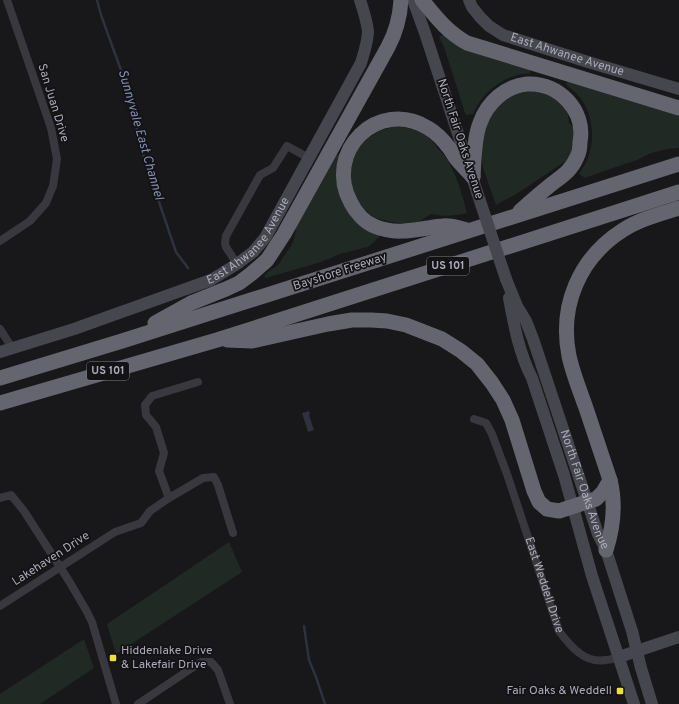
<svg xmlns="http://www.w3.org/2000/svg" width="679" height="704" font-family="Overpass,sans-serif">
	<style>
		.green { fill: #212924 }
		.water { fill: #2e323d }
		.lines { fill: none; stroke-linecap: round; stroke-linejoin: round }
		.stream { stroke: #2e323d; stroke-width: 2.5 }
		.street { stroke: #39383e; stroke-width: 8 }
		.secondary { stroke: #46464e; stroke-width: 12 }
		.highway { stroke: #65656f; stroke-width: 15 }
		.secondary-bridge { stroke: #46464e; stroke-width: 12 }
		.poi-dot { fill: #edde3b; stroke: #131214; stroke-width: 1.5 }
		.labels { text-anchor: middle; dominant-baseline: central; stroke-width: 3.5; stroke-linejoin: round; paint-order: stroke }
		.shield { fill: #131214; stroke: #7d7d88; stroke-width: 1 }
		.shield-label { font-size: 11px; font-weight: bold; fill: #aaabb9 }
		.street-label { font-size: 12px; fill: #aaabb9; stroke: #131214 }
		.poi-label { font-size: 12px; fill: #aaabb9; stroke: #131214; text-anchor: start }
		.water-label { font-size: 13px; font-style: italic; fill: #8290b3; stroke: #131214 }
	</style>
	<rect width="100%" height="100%" fill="#181719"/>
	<g class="green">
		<path d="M446 32 531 66 530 74C523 73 517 75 511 77 498 82 487 91 479 103 477 106 475 110 473 114L467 115 465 113 444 47 439 37Z"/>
		<path d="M569 77 679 111V148L668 149 651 153 637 160 607 170 585 178 579 174C582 168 586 164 588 158 596 136 592 109 576 93 573 90 569 87 566 85Z"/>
		<polygon points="538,88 568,107 568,115 569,123 575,128 578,132 569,159 518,193 496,205 483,168 481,154 487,118 506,94"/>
		<path d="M393 127C401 127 409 127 417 131 425 134 431 139 436 146 438 150 442 152 444 155 456 172 462 193 467 213 453 216 445 217 431 214L420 221 408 224 391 222 375 218 365 210 356 199 352 185 351 172 353 160 358 149 367 139 379 131Z"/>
		<path d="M335 154 339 155 341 159 338 179 381 235 373 243 367 247 340 254 321 262 266 278 264 277C267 270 274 269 279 264 281 262 282 258 284 256 292 245 295 241 296 227Z"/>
		<polygon points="229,542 242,572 116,654 107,624"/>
		<polygon points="84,639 94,668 40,704 0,704 0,694"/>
	</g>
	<polygon class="water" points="309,411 310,414 309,415 314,430 308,432 302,413"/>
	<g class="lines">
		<g class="stream">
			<polyline points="97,0 101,15 126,84 142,151 158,199 176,252 188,268"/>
			<polyline points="304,626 309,660 316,677 325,704"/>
		</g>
		<g class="street">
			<polyline points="0,241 30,221 46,203 53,186 57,159 51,128 7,0"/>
			<polyline points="237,264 226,247 225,243 226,236 260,175 273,168 287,146 309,158"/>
			<polyline points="0,329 12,348"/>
			<path id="s1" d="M474 419 486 423 492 434 507 474 559 631C570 646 585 664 606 660 611 660 615 658 619 657"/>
			<polyline points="0,498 11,495 24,511 69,581 86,610 92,622 116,704"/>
			<polyline points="169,498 159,471 164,453 156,427 146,415 145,405 152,396 198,382"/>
			<polyline points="0,606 115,532 141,523 150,511 169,498 203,478 214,477 218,485 233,533"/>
			<polyline points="138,704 201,662 211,662 218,670 230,704"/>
		</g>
		<g class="secondary">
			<polyline points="413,0 425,33 477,192"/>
			<path id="s2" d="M469 0 472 7 480 17 489 26 503 35 588 62 679 89"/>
			<path id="s3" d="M506 279 517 306 526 321 533 339 598 534 606 550 632 631 641 668 652 704"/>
			<path d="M509 298C514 325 519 353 532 378L564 475 592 576 634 704"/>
			<path id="s4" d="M0 352 74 329 211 280 237 264 253 252 265 238 361 63C364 52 368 42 368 31 367 22 363 9 360 0"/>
			<polyline points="619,657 679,637"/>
		</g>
		<g class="highway">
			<path d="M422 0C436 17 447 32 467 43L679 108"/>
			<path d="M473 177C474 161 474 138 480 123 487 103 505 86 527 84 559 82 586 111 580 142 580 147 579 153 577 157 570 173 560 177 548 187 538 195 529 203 520 211"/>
			<path d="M467 230C459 228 451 225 443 226 438 226 433 227 428 228 410 231 392 234 374 226 365 222 356 213 351 203 323 152 378 97 428 128 437 133 444 141 450 149 452 152 453 154 455 157 460 164 467 170 473 177"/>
			<path d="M155 323 191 303 226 289 239 283 251 274 267 260 284 234 388 47C396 32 400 17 401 0"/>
			<polyline points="227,340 252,341 328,324 352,320 371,320 387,321 406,325 442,339 461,351 477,364 492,383 503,400 512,420 534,491 539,502 547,509 559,511 596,499 603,492 610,480"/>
			<polyline points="0,378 122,341 679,164"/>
			<polyline points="0,403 217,340 679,192"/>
			<path d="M606 550C613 528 616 504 610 480 602 456 594 432 586 408 580 391 573 374 569 356 559 306 579 258 623 230 640 219 660 214 679 208"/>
		</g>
		<polyline class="secondary-bridge" points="477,192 506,279"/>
	</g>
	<g class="poi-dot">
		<rect x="109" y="654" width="8" height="8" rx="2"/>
		<rect x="616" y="687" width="8" height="8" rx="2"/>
	</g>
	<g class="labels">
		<g class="shield">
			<rect x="427" y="257" width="42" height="18" rx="3"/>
			<rect x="87" y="362" width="42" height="18" rx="3"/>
		</g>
		<g class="shield-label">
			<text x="448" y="266">US 101</text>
			<text x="108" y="371">US 101</text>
		</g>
		<g class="street-label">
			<text stroke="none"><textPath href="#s2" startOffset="117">East Ahwanee Avenue</textPath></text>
			<text transform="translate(53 103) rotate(73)">San Juan Drive</text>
			<text transform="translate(460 139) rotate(72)">North Fair Oaks Avenue</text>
			<text stroke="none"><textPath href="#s4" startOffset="278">East Ahwanee Avenue</textPath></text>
			<text transform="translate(340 272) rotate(-18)">Bayshore Freeway</text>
			<text stroke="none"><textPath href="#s3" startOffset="225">North Fair Oaks Avenue</textPath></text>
			<text transform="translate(51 559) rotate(-33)">Lakehaven Drive</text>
			<text stroke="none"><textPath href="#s1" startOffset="185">East Weddell Drive</textPath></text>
		</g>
		<g class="poi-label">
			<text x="121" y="651">Hiddenlake Drive<tspan x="121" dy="14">&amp; Lakefair Drive</tspan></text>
			<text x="612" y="691" text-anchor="end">Fair Oaks &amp; Weddell</text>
		</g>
		<g class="water-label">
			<text transform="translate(140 135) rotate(74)">Sunnyvale East Channel</text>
		</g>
	</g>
</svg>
